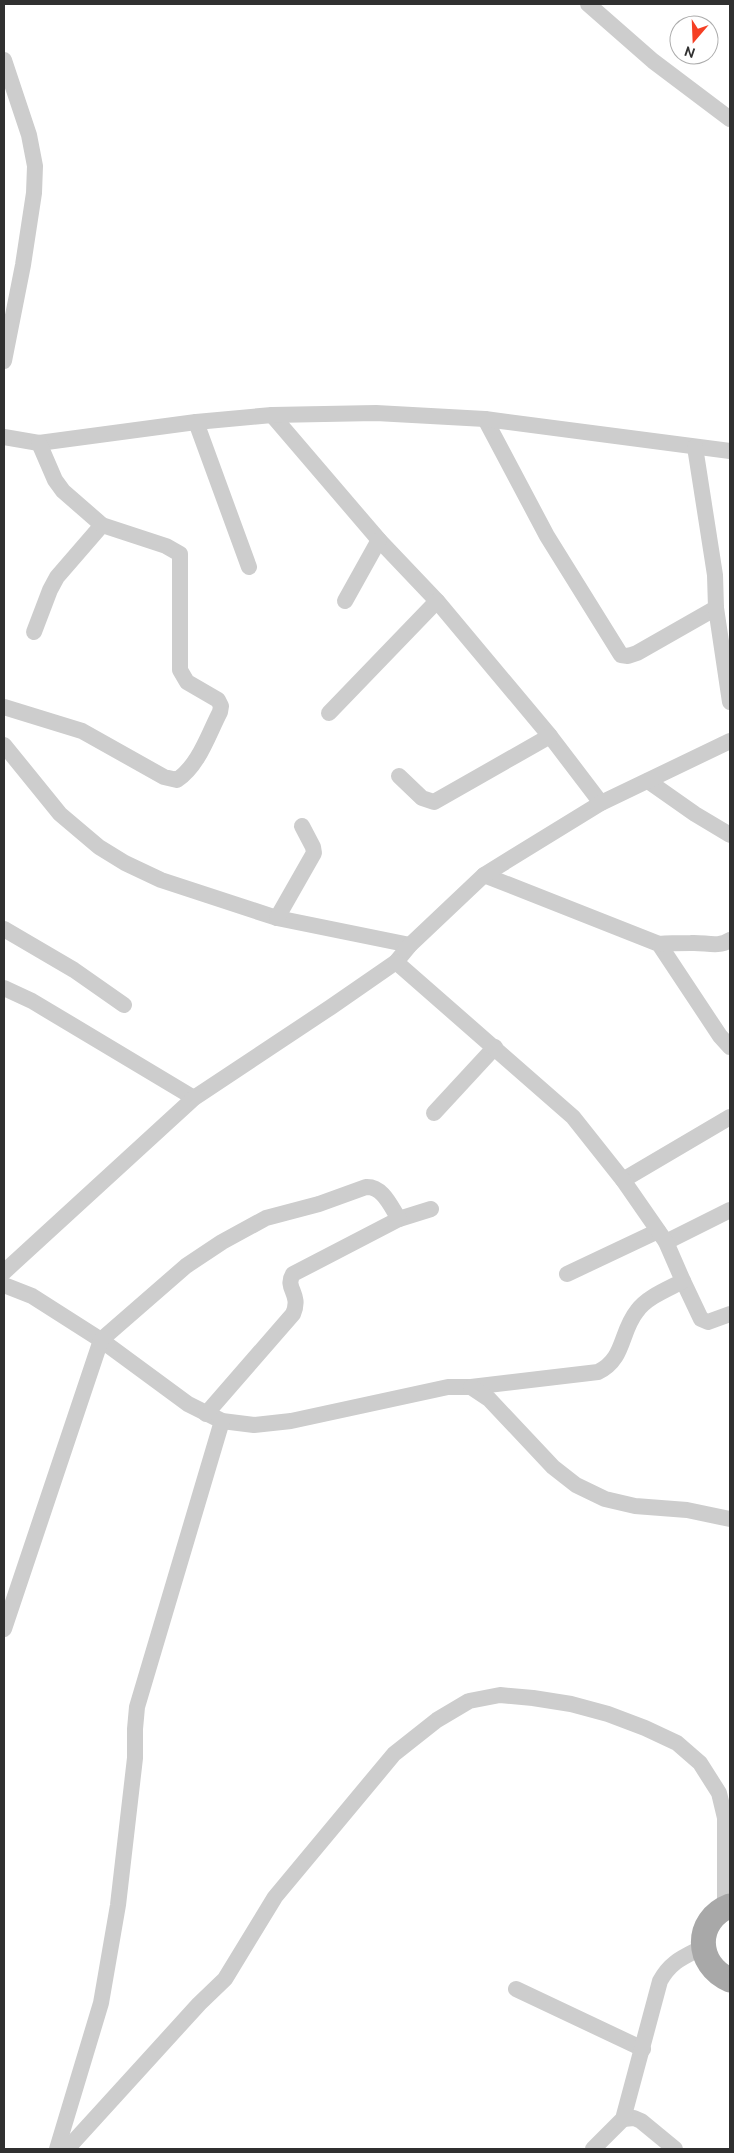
<svg xmlns="http://www.w3.org/2000/svg" width="734" height="2153" font-family="Ubuntu,sans-serif">
	<style>
		.lines { fill: none; stroke-linecap: round; stroke-linejoin: round }
		.street { stroke: #cdcdcd; stroke-width: 16 }
		.primary { stroke: #a8a8a8; stroke-width: 25 }
	</style>
	<rect width="100%" height="100%" fill="#fff"/>
	<g class="lines">
		<g class="street">
			<polyline points="588,4 653,61 730,119"/>
			<polyline points="4,60 29,135 35,166 34,193 23,265 4,361"/>
			<polyline points="272,415 379,540 437,601 550,736 601,803"/>
			<polyline points="485,419 547,536 621,655 628,656 637,653 716,608"/>
			<polyline points="196,422 249,567"/>
			<polyline points="4,437 39,443 196,422 272,415 376,413 485,419 730,451"/>
			<polyline points="695,447 715,575 716,608 730,702"/>
			<polyline points="345,601 379,540"/>
			<polyline points="34,632 50,590 57,577 102,525"/>
			<path d="M4 707 82 731 164 777 177 780C199 765 208 735 220 712L221 706 218 700 187 682 180 670V554L166 546 102 525 63 491 55 480 39 443"/>
			<polyline points="329,713 437,601"/>
			<polyline points="4,745 60,814 99,847 125,863 161,880 277,918 410,945"/>
			<polyline points="399,776 422,798 434,802 550,736"/>
			<polyline points="648,781 695,814 730,835"/>
			<polyline points="484,875 659,944 720,1036 730,1047"/>
			<polyline points="277,918 314,853 313,847 302,826"/>
			<polyline points="4,929 74,970 124,1005"/>
			<path d="M659 944C670 943 680 943 691 943 705 942 718 948 730 940"/>
			<polyline points="4,988 32,1001 194,1098"/>
			<polyline points="434,1113 495,1047"/>
			<polyline points="623,1180 730,1117"/>
			<polyline points="666,1242 730,1210"/>
			<polyline points="4,1272 194,1098 331,1007 396,962 410,945 484,875 601,803 730,741"/>
			<polyline points="567,1274 658,1231"/>
			<polyline points="683,1281 701,1319 708,1322 730,1314"/>
			<path d="M4 1285 32 1296 101 1340 188 1404 222 1421 254 1425 291 1421 448 1387H471L598 1372C625 1359 620 1332 637 1311 647 1297 668 1289 683 1281L666 1242 623 1180 573 1117 396 962"/>
			<polyline points="471,1387 489,1399 553,1467 576,1485 605,1499 635,1506 687,1510 730,1519"/>
			<path d="M206 1414 293 1314C302 1293 284 1289 293 1274L399 1219 431 1209"/>
			<path d="M4 1629 101 1340 186 1266 222 1242 266 1218 319 1204 366 1187C383 1186 391 1207 399 1219"/>
			<polyline points="516,1989 643,2049"/>
			<polyline points="623,2119 634,2118 641,2121 675,2149"/>
			<polyline points="57,2149 101,2003 118,1905 135,1758 135,1729 137,1707 222,1421"/>
			<polyline points="67,2149 199,2004 225,1979 275,1897 394,1754 437,1720 469,1701 500,1695 533,1698 571,1704 608,1714 645,1728 677,1743 700,1763 719,1793 725,1818 725,1909"/>
			<path d="M593 2149 623 2119 660 1981C671 1961 684 1957 703 1947"/>
		</g>
		<path class="primary" d="M730 1906C694 1920 695 1965 730 1980"/>
	</g>
	<rect width="734" height="2153" fill="none" stroke="#303030" stroke-width="10"/>
	<g transform="translate(694 40) rotate(199)"><circle r="24" fill="#ffffff" stroke="#acacac"/>
	<path d="M0-4L9 19L0 12L-9 19Z" fill="#f53f24"/>
	<text y="-8" font-size="14" font-weight="bold" text-anchor="middle" fill="#303030">N</text>
	</g>
</svg>
